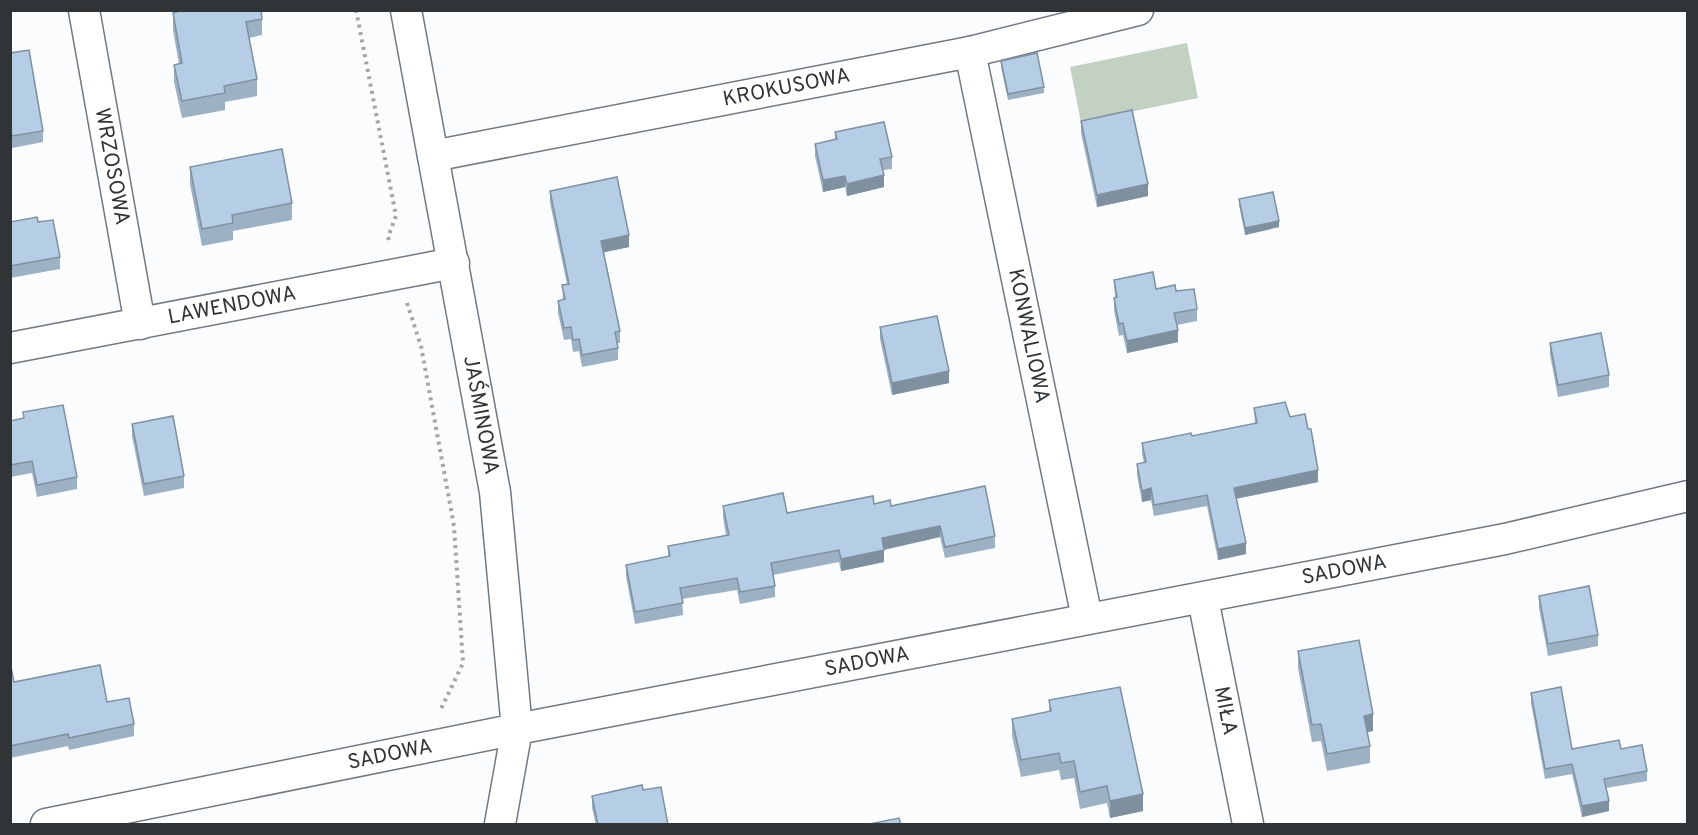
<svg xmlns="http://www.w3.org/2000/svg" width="1698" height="835" font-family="Overpass,sans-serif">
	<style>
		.green { fill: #c3d1c3 }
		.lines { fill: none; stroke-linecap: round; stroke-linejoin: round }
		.minor-casing { stroke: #727981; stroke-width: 33 }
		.path { stroke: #a3a5a7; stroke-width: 4; stroke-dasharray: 3 4.5; stroke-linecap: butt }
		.minor { stroke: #fff; stroke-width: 30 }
		.wall { fill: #9db1c5 }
		.shaded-wall { fill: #7f90a0 }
		.building { fill: #b6cee5; stroke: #7f90a0; stroke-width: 1.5 }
		.labels { text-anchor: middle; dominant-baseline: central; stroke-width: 6; stroke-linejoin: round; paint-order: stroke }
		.street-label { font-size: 21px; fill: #313437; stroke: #fff }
	</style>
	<rect width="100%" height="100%" fill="#fafcfd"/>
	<polygon class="green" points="1187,43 1198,98 1081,122 1070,67"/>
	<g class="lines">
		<g class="minor-casing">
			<g id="minor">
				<path id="s1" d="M84 10 140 324"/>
				<path id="s2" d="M406 10 495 492 517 729 500 824"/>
				<path id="s3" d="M970 52 1087 618"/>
				<path id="s4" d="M433 156 970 52 1138 10"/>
				<path id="s5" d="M10 348 454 263"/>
				<path id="s6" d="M1203 599 1248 824"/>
				<path id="s7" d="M46 824 517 729 1505 539 1688 496"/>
			</g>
		</g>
		<g class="path">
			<polyline points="356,10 396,216 388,237 390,244"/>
			<polyline points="407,303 421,346 454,526 463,663 440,711"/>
		</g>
		<use href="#minor" class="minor"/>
	</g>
	<g class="wall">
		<polygon points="173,13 262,19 262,35 249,38 257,79 257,96 225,102 225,110 182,118 174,82 174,65 179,64 173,30"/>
		<polygon points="10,53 43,131 43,142 12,148 10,143"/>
		<polygon points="1001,61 1044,87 1044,93 1008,100 1001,67"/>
		<polygon points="1081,121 1148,196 1097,207 1081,133"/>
		<polygon points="835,132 892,157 892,169 883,170 884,187 847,196 845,187 823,192 815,156 815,144 835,139"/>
		<polygon points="190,167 292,203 292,220 233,231 233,240 202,246 190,184"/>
		<polygon points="550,191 629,247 604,252 620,331 620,343 617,343 618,348 618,360 582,367 579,351 573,352 571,339 564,340 558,313 558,301 563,300 562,285 567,284 550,203"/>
		<polygon points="1239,199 1279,227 1245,235 1239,205"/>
		<polygon points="10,222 38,222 60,257 60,269 10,278"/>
		<polygon points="1114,280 1156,289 1176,291 1197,309 1197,321 1177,325 1178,342 1127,353 1123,335 1119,336 1114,310 1114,298 1115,298"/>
		<polygon points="880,327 949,383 892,395 880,339"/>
		<polygon points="1550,343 1609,375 1609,387 1558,397 1550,355"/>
		<polygon points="1254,408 1290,417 1318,482 1236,499 1246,554 1218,560 1207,506 1154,516 1151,500 1142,502 1137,475 1137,464 1144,463 1142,454 1142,443 1192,436 1255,424"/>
		<polygon points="23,412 77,477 77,489 37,497 32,473 10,477 10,421 23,419"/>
		<polygon points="132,424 184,476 184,488 144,496 132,436"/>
		<polygon points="874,504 891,506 995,536 995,548 945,558 940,537 884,550 884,562 841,571 839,562 773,575 775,586 775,597 740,604 737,590 682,599 683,615 635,624 626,576 626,565 668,557 668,546 726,535 723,517 723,506 787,513"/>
		<polygon points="1539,596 1598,635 1598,646 1548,656 1539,608"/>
		<polygon points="1298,651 1373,731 1367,732 1370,746 1370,763 1327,771 1321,741 1312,742 1298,668"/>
		<polygon points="10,668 14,682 107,702 134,724 134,736 69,750 68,746 10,758"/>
		<polygon points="1531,693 1572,749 1621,749 1647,771 1647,781 1606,788 1609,811 1582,817 1572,774 1545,779 1531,703"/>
		<polygon points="1049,700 1143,811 1110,818 1107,803 1080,809 1074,778 1061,780 1059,770 1021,777 1012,736 1012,719 1049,712"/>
		<polygon points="643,790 668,825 596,825 592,808 592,796"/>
	</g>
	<g class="shaded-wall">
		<polygon points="884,175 884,187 847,196 847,184"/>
		<polygon points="845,176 845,187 823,192 823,180"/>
		<polygon points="1148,184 1148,196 1097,207 1097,195"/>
		<polygon points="1279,221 1279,227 1245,235 1245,228"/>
		<polygon points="629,235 629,247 601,253 601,241"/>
		<polygon points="1178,330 1178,342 1127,353 1127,341"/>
		<polygon points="949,371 949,383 892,395 892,383"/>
		<polygon points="1318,470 1318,482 1234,499 1234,488"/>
		<polygon points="1151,488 1151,500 1142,502 1142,491"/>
		<polygon points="940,526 940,537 882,550 882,538"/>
		<polygon points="1246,543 1246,554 1218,560 1218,549"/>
		<polygon points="884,550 884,562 841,571 841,559"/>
		<polygon points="1373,714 1373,731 1364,733 1364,716"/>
		<polygon points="1143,794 1143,811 1110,818 1110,801"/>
		<polygon points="1609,801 1609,811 1582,817 1582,806"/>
	</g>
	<g class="building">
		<polygon points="183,10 261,10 262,19 246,22 257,79 224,86 225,93 182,101 174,65 182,63 173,13"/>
		<polygon points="29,50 43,131 12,136 10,131 10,53"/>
		<polygon points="1037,53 1044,87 1008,94 1001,61"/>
		<polygon points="1132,110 1148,184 1097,195 1081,121"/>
		<polygon points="884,122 892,157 880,159 884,175 847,184 845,176 823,180 815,144 837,139 835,132"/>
		<polygon points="282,149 292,203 232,215 233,223 202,229 190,167"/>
		<polygon points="617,177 629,235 601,241 620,331 615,332 618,348 582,355 579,339 573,340 571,327 564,328 558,301 565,299 562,285 569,284 550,191"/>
		<polygon points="1273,192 1279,221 1245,228 1239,199"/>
		<polygon points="37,217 38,222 53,220 60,257 10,266 10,222"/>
		<polygon points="1153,272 1156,289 1175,285 1176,291 1194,289 1197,309 1174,313 1178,330 1127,341 1123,323 1119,324 1114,298 1117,297 1114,280"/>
		<polygon points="937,316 949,371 892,383 880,327"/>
		<polygon points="1601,333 1609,375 1558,385 1550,343"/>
		<polygon points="1285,402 1290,417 1305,414 1308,429 1311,429 1318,470 1234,488 1246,543 1218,549 1207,495 1154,505 1151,488 1142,491 1137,464 1146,462 1142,443 1191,433 1192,436 1257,423 1254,408"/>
		<polygon points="63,405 77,477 37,485 32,461 10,465 10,421 24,418 23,412"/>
		<polygon points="173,416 184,476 144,484 132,424"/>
		<polygon points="985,486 995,536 945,547 940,526 882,538 884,550 841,559 839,550 771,563 775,586 740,592 737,578 680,588 683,603 635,612 626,565 670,556 668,546 729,535 723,506 783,493 787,513 873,496 874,504 890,500 891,506"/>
		<polygon points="1589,586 1598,635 1548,644 1539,596"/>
		<polygon points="1359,640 1373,714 1364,716 1370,746 1327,754 1321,724 1312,725 1298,651"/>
		<polygon points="100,665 107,702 129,698 134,724 69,738 68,734 10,746 10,668 11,667 14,682"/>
		<polygon points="1120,687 1143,794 1110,801 1107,786 1080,792 1074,761 1061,763 1059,753 1021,760 1012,719 1051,711 1049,700"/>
		<polygon points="1561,687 1572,749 1619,740 1621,749 1642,745 1647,771 1604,779 1609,801 1582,806 1572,764 1545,769 1531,693"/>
		<polygon points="642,785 643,790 661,787 668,825 598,825 592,796"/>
		<polygon points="899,818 901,825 869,825 869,824"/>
	</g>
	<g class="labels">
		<g class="street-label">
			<text stroke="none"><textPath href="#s4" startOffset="360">KROKUSOWA</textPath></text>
			<text stroke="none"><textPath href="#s1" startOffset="159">WRZOSOWA</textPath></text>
			<text stroke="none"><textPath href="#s5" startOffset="226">LAWENDOWA</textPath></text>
			<text stroke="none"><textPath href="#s3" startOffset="290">KONWALIOWA</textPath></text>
			<text stroke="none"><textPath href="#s2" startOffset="412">JAŚMINOWA</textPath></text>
			<text stroke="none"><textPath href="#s7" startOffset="1323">SADOWA</textPath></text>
			<text stroke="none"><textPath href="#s7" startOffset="837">SADOWA</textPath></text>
			<text stroke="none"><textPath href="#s6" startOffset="114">MIŁA</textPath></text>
			<text stroke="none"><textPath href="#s7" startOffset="351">SADOWA</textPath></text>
		</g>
	</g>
	<rect width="1698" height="835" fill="none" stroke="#313437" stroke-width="24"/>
</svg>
